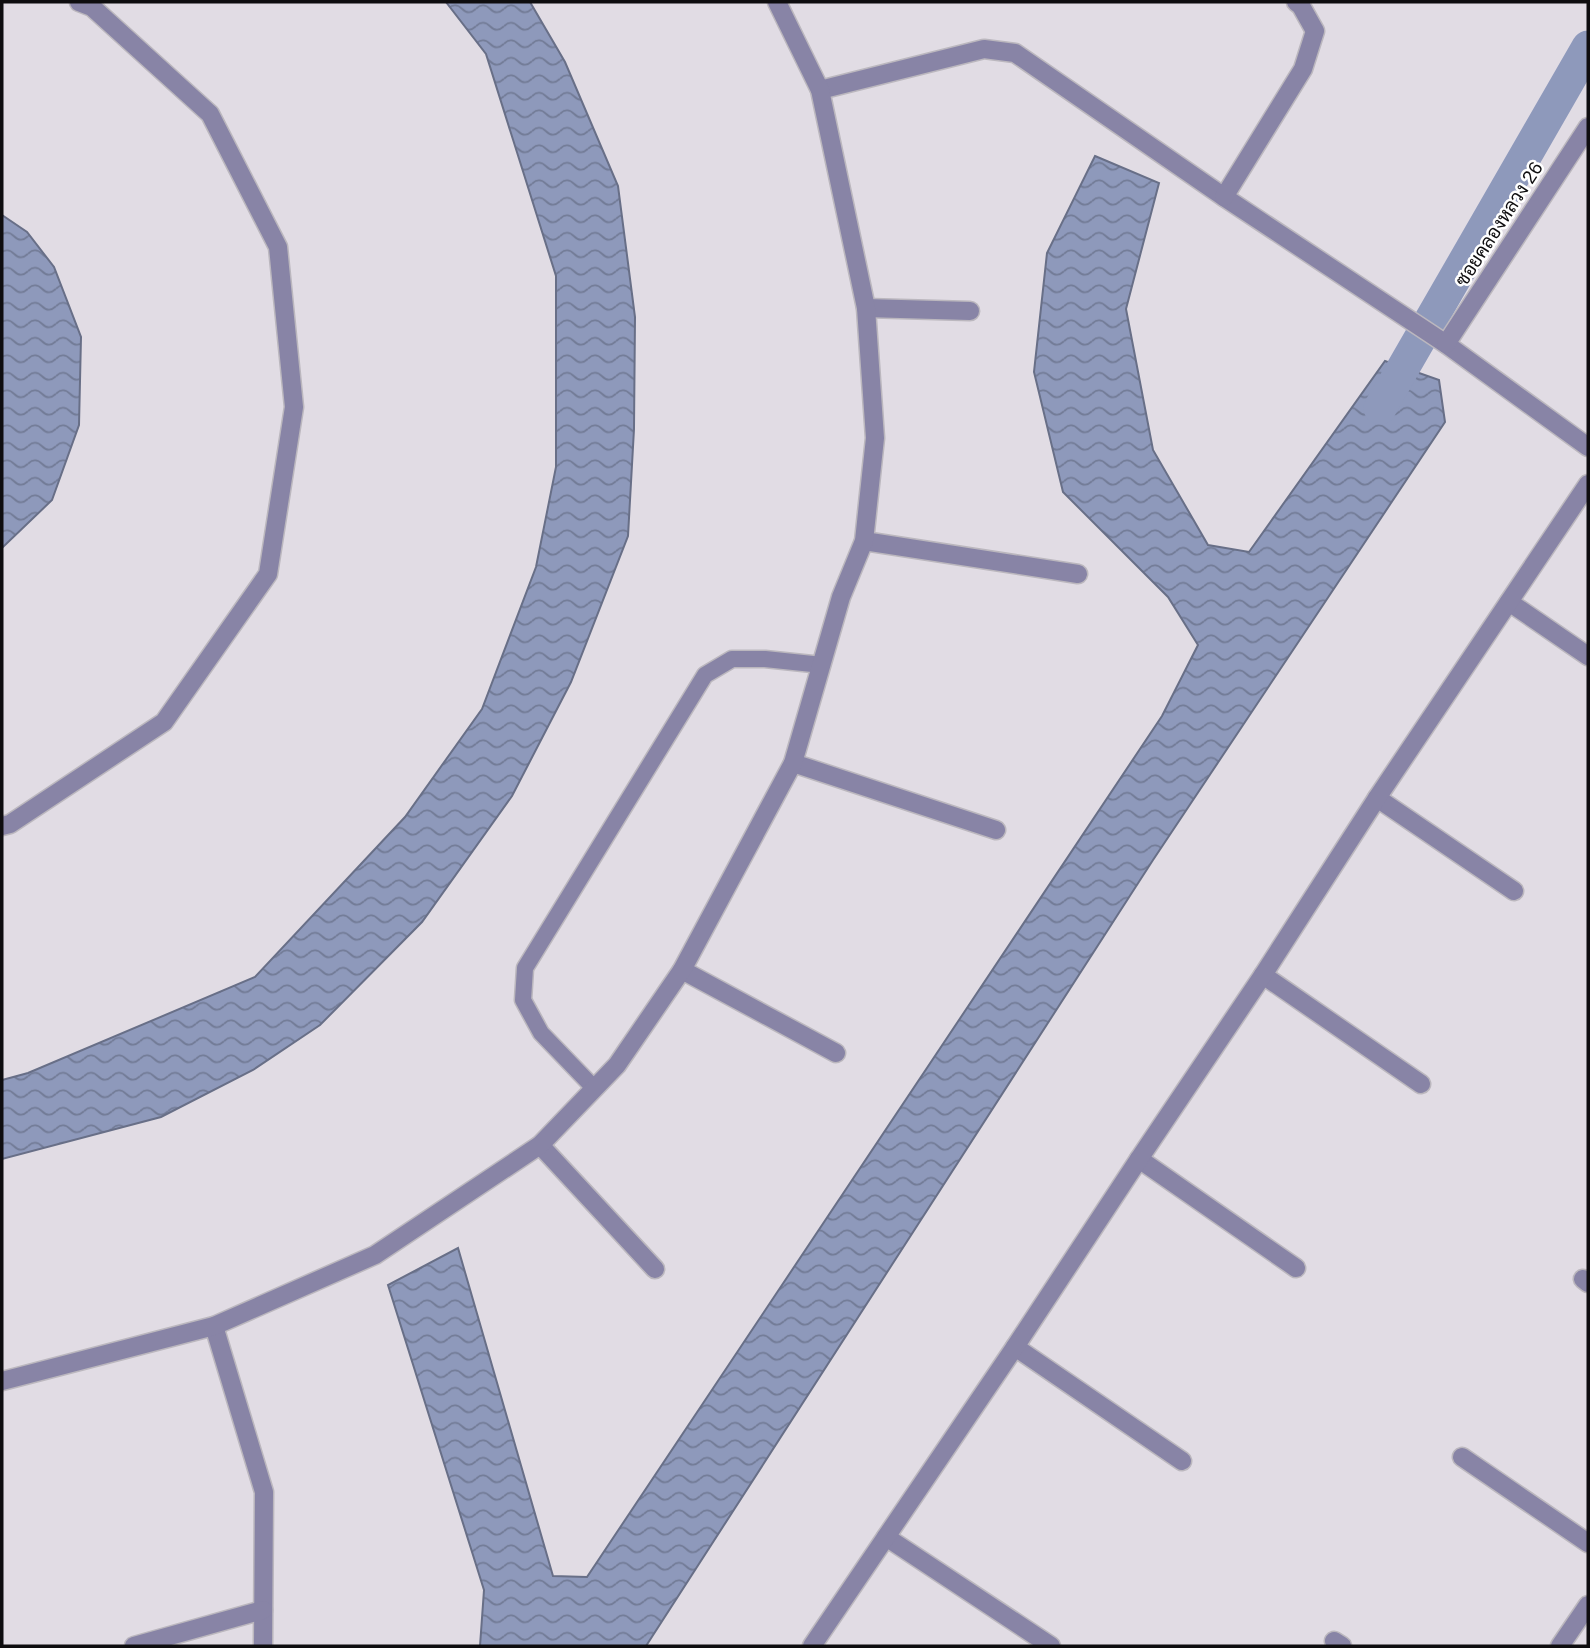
<svg xmlns="http://www.w3.org/2000/svg" width="1590" height="1648" font-family="Helvetica,Sarabun,sans-serif">
	<style>
		.water { fill: url(#water-waves); stroke: #686f87; stroke-width: 2 }
		.lines { fill: none; stroke-linecap: round; stroke-linejoin: round }
		.canal { stroke: #8e99bb; stroke-width: 33 }
		.service-casing { stroke: #bbb7be; stroke-width: 19 }
		.minor-casing { stroke: #bbb7be; stroke-width: 21 }
		.service { stroke: #8884a6; stroke-width: 16 }
		.minor { stroke: #8884a6; stroke-width: 18 }
		.labels { text-anchor: middle; dominant-baseline: central; stroke-width: 5; stroke-linejoin: round; paint-order: stroke }
		.street-label { font-size: 19px; fill: #0e0d0f; stroke: #fff }
	</style>
	<defs>
		<pattern id="water-waves" width="16" height="10" patternUnits="userSpaceOnUse" patternTransform="scale(1.75)"><rect width="16" height="10" fill="#8e99bb"/><path d="M0 5q4-4 8 0t8 0" fill="none" stroke="#727b96"/></pattern>
	</defs>
	<rect width="100%" height="100%" fill="#e1dce4"/>
	<g class="water">
		<polygon points="446,2 530,2 565,62 618,186 635,317 634,429 628,536 571,682 512,796 422,922 320,1025 253,1070 161,1117 2,1159 2,1080 28,1073 255,977 405,817 482,709 536,567 556,467 556,276 486,54"/>
		<polygon points="1095,156 1159,183 1126,309 1153,450 1208,545 1249,552 1385,361 1439,380 1445,422 1153,860 646,1646 480,1646 484,1590 388,1285 458,1248 553,1576 587,1577 1162,716 1198,645 1168,597 1063,492 1034,372 1047,253"/>
		<polygon points="2,215 27,232 54,267 81,337 79,425 52,500 2,548"/>
	</g>
	<g class="lines">
		<polyline class="canal" points="1380,408 1588,47"/>
		<g class="service-casing">
			<polyline id="service" points="594,1088 541,1033 523,1000 525,968 705,675 732,659 765,659 822,665"/>
		</g>
		<g class="minor-casing">
			<g id="minor">
				<polyline points="820,90 984,49 1015,53 1224,197 1446,344 1588,447"/>
				<polyline points="1224,197 1303,69 1315,31 1301,6 1296,2"/>
				<polyline points="866,308 970,311"/>
				<polyline points="1446,344 1588,127"/>
				<polyline points="864,541 1078,574"/>
				<polyline points="1509,602 1588,656"/>
				<polyline points="793,763 996,830"/>
				<polyline points="1377,798 1514,891"/>
				<polyline points="2,826 10,824 164,722 268,574 294,407 278,247 210,114 92,7 79,2"/>
				<polyline points="682,970 836,1053"/>
				<polyline points="1263,975 1421,1084"/>
				<polyline points="540,1145 655,1269"/>
				<polyline points="1139,1159 1296,1268"/>
				<polyline points="1583,1279 1588,1283"/>
				<polyline points="214,1326 264,1492 263,1646"/>
				<polyline points="1015,1347 1182,1461"/>
				<polyline points="2,1381 214,1326 375,1255 540,1145 617,1065 682,970 793,763 841,597 864,541 875,438 866,308 820,90 777,2"/>
				<polyline points="1462,1457 1588,1543"/>
				<polyline points="886,1537 1051,1646"/>
				<polyline points="1334,1641 1342,1646"/>
				<polyline points="134,1646 263,1610"/>
				<polyline points="812,1646 1015,1347 1139,1159 1263,975 1377,798 1588,484"/>
				<polyline points="1560,1646 1588,1605"/>
			</g>
		</g>
		<use href="#service" class="service"/>
		<use href="#minor" class="minor"/>
	</g>
	<g class="labels">
		<g class="street-label">
			<text transform="translate(1499 224) rotate(-57)">ซอยคลองหลวง 26</text>
		</g>
	</g>
	<rect width="1590" height="1648" fill="none" stroke="#0e0d0f" stroke-width="7"/>
</svg>
